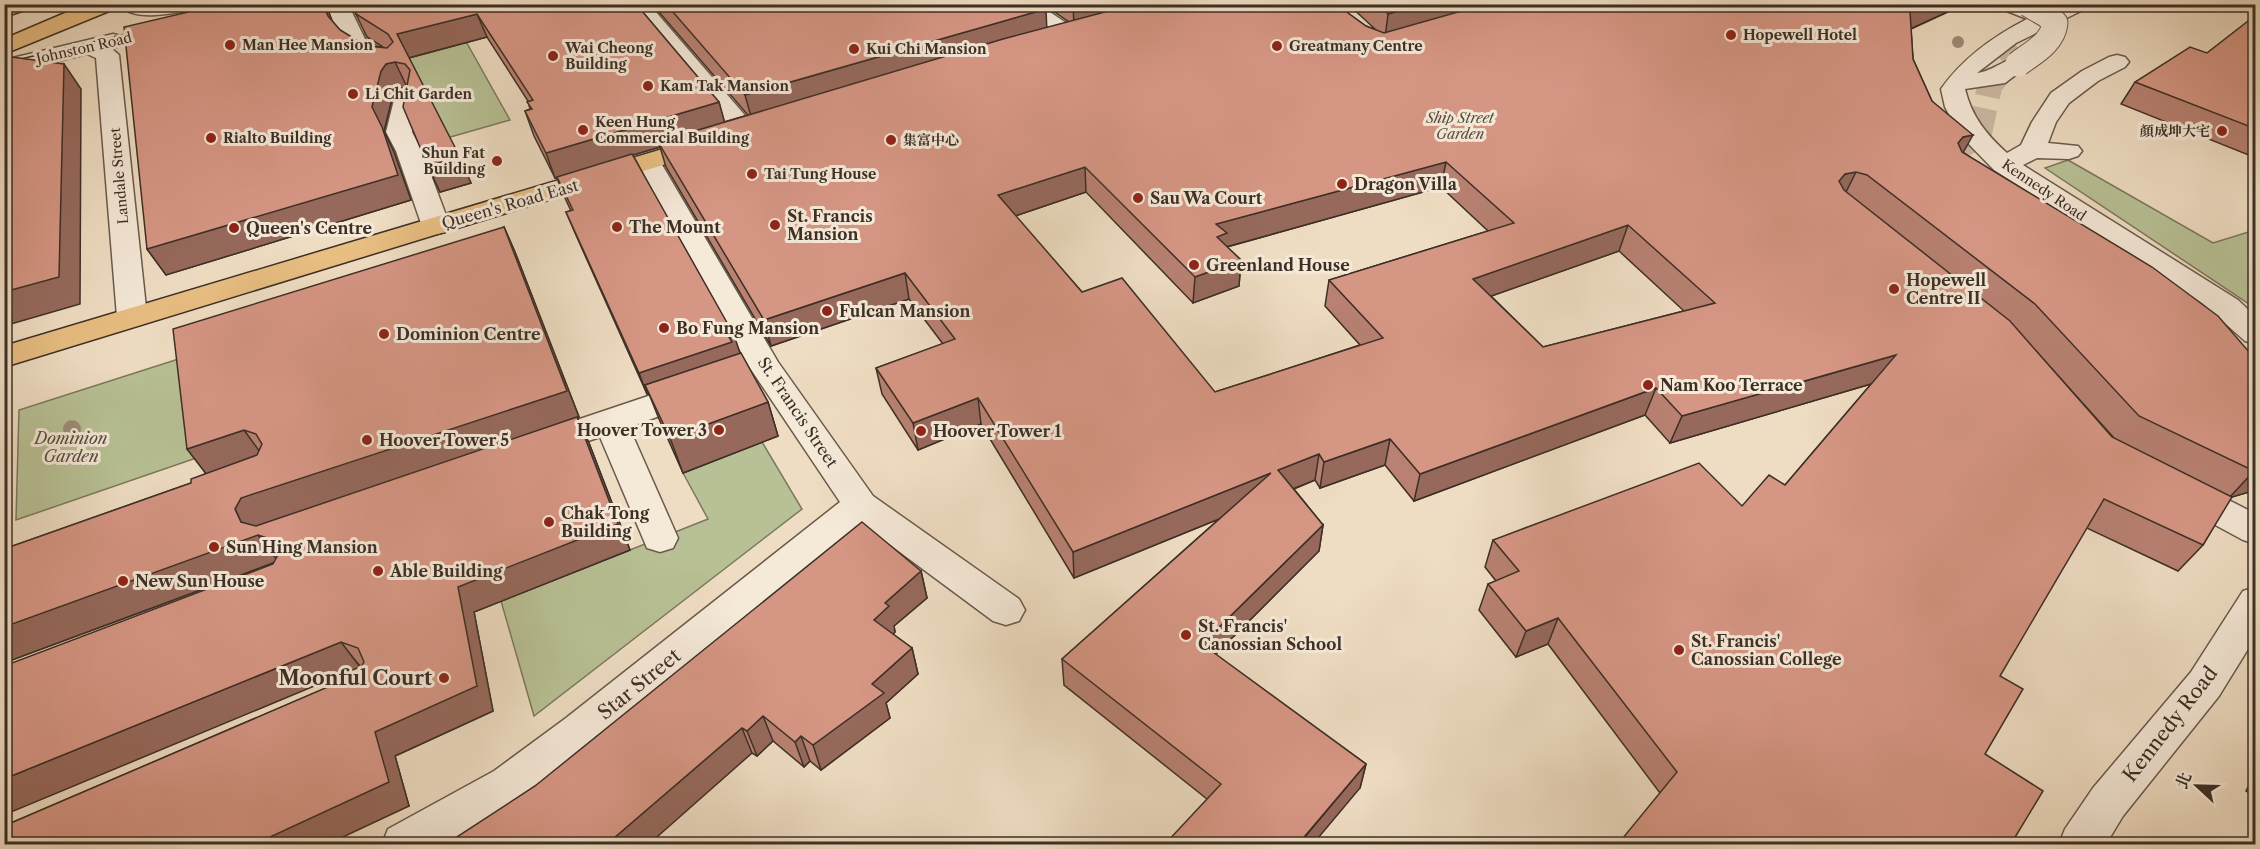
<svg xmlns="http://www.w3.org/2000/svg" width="2260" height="849" font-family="'Libre Caslon Text','Noto Serif TC',serif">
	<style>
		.green { fill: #b8c195; stroke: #7a785e; stroke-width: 1.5 }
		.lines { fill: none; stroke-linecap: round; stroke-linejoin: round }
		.minor-tunnel { stroke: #cbbaa4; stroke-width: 25; stroke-dasharray: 25 12; stroke-linecap: butt }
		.minor-casing { stroke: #6a5a4d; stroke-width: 3 }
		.major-casing { stroke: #3d2f26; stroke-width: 3 }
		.minor { fill: #f5e9d8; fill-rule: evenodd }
		.major { fill: #e8be82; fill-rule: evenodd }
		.tram { stroke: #3d2f26; stroke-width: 1.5 }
		.minor-bridge-casing { stroke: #6a5a4d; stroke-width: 27; stroke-linecap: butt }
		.minor-bridge { stroke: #f5e9d8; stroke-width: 25 }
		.tree { fill: #9b8d79 }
		.wall { fill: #b88172; stroke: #3d2f26; stroke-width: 1.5; fill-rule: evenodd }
		.shaded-wall { fill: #96695c; stroke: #3d2f26; stroke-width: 1.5 }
		.building { fill: #d69684; stroke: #3d2f26; stroke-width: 1.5; fill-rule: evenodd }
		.poi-dot { fill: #8f2418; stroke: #f5e9d8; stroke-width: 2 }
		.labels { text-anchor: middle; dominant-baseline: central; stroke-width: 6; stroke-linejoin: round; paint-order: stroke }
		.far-poi-label { font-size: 14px; font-weight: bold; fill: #3d2f26; stroke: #f5e9d8; text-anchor: start }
		.far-street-label { font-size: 14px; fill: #3d2f26; stroke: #f5e9d8 }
		.far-park-label { font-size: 14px; font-style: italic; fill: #564c3c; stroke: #f5e9d8 }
		.poi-label { font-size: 16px; font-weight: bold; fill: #3d2f26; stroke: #f5e9d8; text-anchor: start }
		.street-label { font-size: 16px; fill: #3d2f26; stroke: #f5e9d8 }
		.park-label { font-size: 16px; font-style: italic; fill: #564c3c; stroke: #f5e9d8 }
		.near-poi-label { font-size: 20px; font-weight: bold; fill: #3d2f26; stroke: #f5e9d8; text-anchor: end }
		.near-street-label { font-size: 20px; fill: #3d2f26; stroke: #f5e9d8 }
	</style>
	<rect width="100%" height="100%" fill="#efddc3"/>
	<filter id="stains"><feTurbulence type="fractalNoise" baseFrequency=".00333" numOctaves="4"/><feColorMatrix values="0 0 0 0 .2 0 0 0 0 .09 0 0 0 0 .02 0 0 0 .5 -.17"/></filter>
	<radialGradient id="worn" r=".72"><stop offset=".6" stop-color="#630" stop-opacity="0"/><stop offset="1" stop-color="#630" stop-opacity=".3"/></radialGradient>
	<g class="green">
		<polygon points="450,13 510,120 307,178 268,58"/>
		<polygon points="2068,160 2213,243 2255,230 2255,308 2045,168"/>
		<polygon points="191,355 205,455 16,520 19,410"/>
		<polygon points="762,442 802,509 534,716 501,601 708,519 683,473"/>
	</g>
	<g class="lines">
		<polyline class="minor-tunnel" points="1948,150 1963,145 1979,135 1990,85 2002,70 2022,53"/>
		<g class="minor-casing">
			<g id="minor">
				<path d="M119 4H198L195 9C176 13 132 23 119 4Z"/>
				<path d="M326 4H348L365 39 397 59 401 64 397 69C382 73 358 59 347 47 338 37 332 17 326 4Z"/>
				<polygon points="626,4 649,4 755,127 759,132 755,137 746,140 737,137"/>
				<polygon points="1012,4 1038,4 1078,31 1081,36 1078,41 1070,43 1062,41"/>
				<path d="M1999 4H2030L2045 11 2058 4H2088L2085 9 2016 43 1977 73C1996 71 2008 54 2026 59L2030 64 2005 83 1965 89C1972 117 1986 134 2007 153L2021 145 2032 122 2051 93 2082 71 2109 57 2117 55 2125 57 2129 62 2125 67 2098 81 2069 103 2056 122 2048 143 2078 146 2082 151 2078 156 2069 159 2037 158 2023 165 2238 300 2256 317V344L2245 341 2202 303 1994 170 1960 135 1945 107 1941 89C1963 58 1992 37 2027 19L2002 9Z"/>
				<polygon points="113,34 121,36 124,41 121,46 111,48 119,55 147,317 143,324 132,327 121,324 117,317 96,58 87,54 4,74 4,60"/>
				<polygon points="407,89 416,91 419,96 412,132 422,151 450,226 446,232 436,234 426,232 422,226 396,151 386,132 395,96 398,91"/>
				<polygon points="648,155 657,157 661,163 778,362 873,496 1019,599 1025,610 1019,621 1006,625 993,621 862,524 596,744 524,799 444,844 382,844 388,829 494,771 566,718 840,502 750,368 635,163 639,157"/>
				<polygon points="696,380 707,383 712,391 707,399 629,427 678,538 673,548 660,552 647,548 600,437 541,457 529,454 524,445 529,436"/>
				<polygon points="2183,479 2195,483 2256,514 2256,544 2243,540 2171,501 2166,492 2171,483"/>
				<polygon points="2256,587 2256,636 2219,696 2123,816 2106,844 2059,844 2065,829 2093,788 2191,672 2243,591"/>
			</g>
		</g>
		<g class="major-casing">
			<g id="major">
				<polygon points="4,4 31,4 28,9 4,17"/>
				<polygon points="86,4 117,4 114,9 4,54 4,39"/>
				<polygon points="706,136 715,139 719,144 715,149 4,367 4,346"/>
			</g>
		</g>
		<use href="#minor" class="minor"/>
		<use href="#major" class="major"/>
		<polyline class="tram" points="4,63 142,30"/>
		<g class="minor-bridge-casing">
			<path id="minor-bridge" d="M2018 64C2032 53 2053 43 2055 23L2047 15 2028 4"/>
		</g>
		<use href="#minor-bridge" class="minor-bridge"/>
	</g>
	<g class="tree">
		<circle cx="1958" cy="42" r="6"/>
		<circle cx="72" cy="429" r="9"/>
	</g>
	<g class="wall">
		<path d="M351 4H636L719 102 724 122 748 115 652 4H1040L1047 28 1069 22 1043 4H1341L1348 13 1366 26 1376 30 1348 4H1965L1911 29 1913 59 1932 101 1963 152 2256 360V490L2231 497 2203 545 2178 571 2087 528 1660 793 1548 644 1516 657 1479 610 1488 584 1496 581 1485 567 1493 540 1742 506 1785 485 1871 384 1670 443 1645 415 1414 501 1385 465 1320 488 1315 480 1294 489 1323 525 1319 551 1215 655 1366 764 1360 788 1207 799 1064 685 1062 659 1219 519 1074 578 981 424 918 450 882 394 876 368 943 344 909 299 771 346 666 167 660 147 633 155 740 353 768 402 778 436 683 473 659 419 649 394H647L575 233 566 212 571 211 565 198 557 178H555L534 136 525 111 530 109 528 101 487 37 409 58 471 183 440 192 428 166 407 87 398 89 393 95 384 131 394 152 411 200 166 275 147 249 332 21 340 30 366 46 383 47 367 37ZM1441 187 1488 231 1329 280 1325 306 1360 345 1215 392 1082 292 1015 216 1086 192 1193 303 1239 286 1241 260 1227 247ZM1619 251 1684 311 1543 347 1491 296ZM2036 351 2114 438 2112 437Z"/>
		<polygon points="2256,15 2256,158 2121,104 2135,82 2207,53"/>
		<polygon points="504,227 515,252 579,417 577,418 589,443 630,550 474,612 493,711 395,756 409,806 11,823 356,675 361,667 273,564 274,563 4,663 4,549 191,483 206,473 187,449"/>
		<polygon points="921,571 927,598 894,626 895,632 893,634 912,648 918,674 886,703 890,718 821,770 810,761 804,767 773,741 757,756 752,753 535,786"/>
		<polygon points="2256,772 2256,797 2246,791"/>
	</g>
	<g class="shaded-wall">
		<polygon points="323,4 326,4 339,40 328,16"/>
		<polygon points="1073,4 1152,4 1074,26"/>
		<polygon points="1423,4 1504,4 1385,38 1388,14"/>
		<polygon points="1924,4 1965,4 1899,34 1910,11"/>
		<polygon points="1046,9 1047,33 752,120 745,95"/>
		<polygon points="477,14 487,37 408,58 397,34"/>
		<polygon points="395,62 407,87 398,89 393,95 384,131 394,152 411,200 166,275 147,249 381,71 386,64"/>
		<polygon points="64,64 81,89 80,304 4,326 4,292"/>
		<polygon points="719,102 726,127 658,142 660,147 555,178 546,153"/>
		<polygon points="1973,135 1959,160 1958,143 1963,137"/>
		<polygon points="460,157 471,183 440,192 428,166"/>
		<polygon points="1446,162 1441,187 1226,247 1215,263 1216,224"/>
		<polygon points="1085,167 1086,192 1000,221 998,195"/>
		<polygon points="1856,172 1843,198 1839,181 1845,174"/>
		<polygon points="1628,225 1619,251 1466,305 1473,279"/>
		<polygon points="504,227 515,252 579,417 577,418 589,443 630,550 474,612 493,711 395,756 409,806 328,844 255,844 375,732 458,587 258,535 278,561 4,663 4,627 241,522 235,509 241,498"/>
		<polygon points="1241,260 1239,286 1193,303 1195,277"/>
		<polygon points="905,273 909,299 771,346 764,320"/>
		<polygon points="734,335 741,356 645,385 649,394 647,394 639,373"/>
		<polygon points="1896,355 1881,381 1670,443 1682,416"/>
		<polygon points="1656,388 1645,415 1414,501 1420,474"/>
		<polygon points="978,398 981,424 918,450 913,423"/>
		<polygon points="768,402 778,436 683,473 670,438"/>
		<polygon points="244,430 263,456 207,475 187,449"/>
		<polygon points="1390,439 1385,465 1320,488 1324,462"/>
		<polygon points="1319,454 1315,480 1275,496 1278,470"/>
		<polygon points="2254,471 2256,471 2256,490 2229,498"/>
		<polygon points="1271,473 1268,499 1074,578 1073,552"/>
		<polygon points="1323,525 1319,551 1200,670 1202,644"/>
		<polygon points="921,571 927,598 894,626 895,632 880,646 874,620 885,603"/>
		<polygon points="1558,618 1548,644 1516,657 1526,631"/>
		<polygon points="341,642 360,667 4,815 4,779"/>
		<polygon points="912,648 918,674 886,703 890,718 821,770 813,745 872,684"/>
		<polygon points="763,716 773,741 757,756 747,731"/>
		<polygon points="742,728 752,753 649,844 607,844"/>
		<polygon points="801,736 810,761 804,767 795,742"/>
		<polygon points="1366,764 1360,788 1313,844 1299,844"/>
	</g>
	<g class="building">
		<polygon points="209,4 323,4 328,16 340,30 366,46 387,48 393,42 388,34 356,14 351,4 636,4 719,102 546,153 525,111 532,109 527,102 533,100 477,14 397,34 460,157 428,166 403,107 410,70 405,64 395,62 386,64 381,71 372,107 382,127 398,175 147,249 124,27 210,7"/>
		<polygon points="666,4 1040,4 1046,9 745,95"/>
		<path d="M1135 4H1341L1348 13 1366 26 1384 33 1486 4H1924L1910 11 1913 59 1932 101 1973 135 1963 137 1958 143 1962 152 2152 267 2218 316 2256 360V471H2254L2139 416 2035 304 1867 175 1856 172 1845 174 1839 181 1844 190 2010 321 2112 437 2232 497 2203 545 2104 499 2000 676 2023 689 1985 754 2043 791 2011 844H1618L1677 772 1558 618 1526 631 1488 584 1519 571 1493 540 1699 463 1742 506 1769 475 1785 485 1896 355 1682 416 1656 388 1420 474 1390 439 1324 462 1319 454 1278 470 1323 525 1202 644 1366 764 1299 843 1301 844H1165L1221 784 1062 659 1271 473 1073 552 978 398 913 423 876 368 955 339 905 273 764 320 658 142 1003 39ZM1446 162 1514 223 1329 280 1383 338 1215 392 1122 278 1082 292 998 195 1085 167 1195 277 1241 260 1217 237 1227 233 1216 224ZM1628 225 1715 303 1543 347 1473 279Z"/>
		<polygon points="1378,4 1423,4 1388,14"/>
		<polygon points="2256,15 2256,129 2135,82 2190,47 2207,53"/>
		<polygon points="4,56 64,64 59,277 4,292"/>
		<polygon points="632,154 734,335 729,337 732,342 639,373 566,212 573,210 557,177"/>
		<polygon points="504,227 567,391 241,498 235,509 241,522 256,526 577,417 618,524 458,587 477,686 375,732 389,782 255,844 4,844 4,823 11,823 356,675 364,662 358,648 341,642 4,779 4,666 273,564 280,551 273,540 258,535 4,627 4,549 191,483 191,479 257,455 262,444 256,434 244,430 187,449 173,329"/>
		<polygon points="741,353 768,402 670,438 645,385"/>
		<polygon points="862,522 921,571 885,603 889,606 874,620 912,648 872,684 884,693 813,745 801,736 795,742 763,716 747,731 742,728 607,844 446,844 535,786"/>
	</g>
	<g class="poi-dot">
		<circle cx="1731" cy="35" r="6"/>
		<circle cx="230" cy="45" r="6"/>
		<circle cx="1277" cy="46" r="6"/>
		<circle cx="854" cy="49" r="6"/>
		<circle cx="553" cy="56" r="6"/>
		<circle cx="648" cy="86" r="6"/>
		<circle cx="353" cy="94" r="6"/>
		<circle cx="583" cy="130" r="6"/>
		<circle cx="2222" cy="131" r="6"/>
		<circle cx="211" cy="138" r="6"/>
		<circle cx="891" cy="140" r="6"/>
		<circle cx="497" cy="161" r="6"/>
		<circle cx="752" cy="174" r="6"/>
		<circle cx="1342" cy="184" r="6"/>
		<circle cx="1138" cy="198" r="6"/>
		<circle cx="775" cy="225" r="6"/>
		<circle cx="617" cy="227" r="6"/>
		<circle cx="234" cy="228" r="6"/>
		<circle cx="1194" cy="265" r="6"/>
		<circle cx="1894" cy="289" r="6"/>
		<circle cx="827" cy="311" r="6"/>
		<circle cx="664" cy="328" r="6"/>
		<circle cx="384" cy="334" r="6"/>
		<circle cx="1648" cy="385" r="6"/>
		<circle cx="719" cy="430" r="6"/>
		<circle cx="921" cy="431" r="6"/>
		<circle cx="367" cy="440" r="6"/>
		<circle cx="549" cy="522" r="6"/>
		<circle cx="214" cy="547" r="6"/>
		<circle cx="378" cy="571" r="6"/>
		<circle cx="123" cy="581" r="6"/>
		<circle cx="1186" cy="635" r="6"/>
		<circle cx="1679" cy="650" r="6"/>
		<circle cx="444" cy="678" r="6"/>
	</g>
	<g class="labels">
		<g class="far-poi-label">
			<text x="1743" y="35">Hopewell Hotel</text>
			<text x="242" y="45">Man Hee Mansion</text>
			<text x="1289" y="46">Greatmany Centre</text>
			<text x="565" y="48">Wai Cheong<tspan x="565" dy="16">Building</tspan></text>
			<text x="866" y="49">Kui Chi Mansion</text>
			<text x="660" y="86">Kam Tak Mansion</text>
			<text x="365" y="94">Li Chit Garden</text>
			<text x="595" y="122">Keen Hung<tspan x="595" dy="16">Commercial Building</tspan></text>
			<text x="2210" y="131" text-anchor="end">顏成坤大宅</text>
			<text x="223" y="138">Rialto Building</text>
			<text x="903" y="140">集富中心</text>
			<text x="485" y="153" text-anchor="end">Shun Fat<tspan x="485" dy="16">Building</tspan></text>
			<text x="764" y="174">Tai Tung House</text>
		</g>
		<g class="far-street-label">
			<text transform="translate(84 48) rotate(-13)">Johnston Road</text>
			<text transform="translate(119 176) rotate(-95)">Landale Street</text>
			<text transform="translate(2044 190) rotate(34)">Kennedy Road</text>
		</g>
		<g class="far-park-label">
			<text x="1460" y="118">Ship Street<tspan x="1460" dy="16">Garden</tspan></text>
		</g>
		<g class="poi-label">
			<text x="1354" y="184">Dragon Villa</text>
			<text x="1150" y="198">Sau Wa Court</text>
			<text x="787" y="216">St. Francis<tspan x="787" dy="18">Mansion</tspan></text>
			<text x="629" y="227">The Mount</text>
			<text x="246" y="228">Queen's Centre</text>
			<text x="1206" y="265">Greenland House</text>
			<text x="1906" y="280">Hopewell<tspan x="1906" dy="18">Centre II</tspan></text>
			<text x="839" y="311">Fulcan Mansion</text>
			<text x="676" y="328">Bo Fung Mansion</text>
			<text x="396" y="334">Dominion Centre</text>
			<text x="1660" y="385">Nam Koo Terrace</text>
			<text x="707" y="430" text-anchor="end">Hoover Tower 3</text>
			<text x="933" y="431">Hoover Tower 1</text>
			<text x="379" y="440">Hoover Tower 5</text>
			<text x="561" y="513">Chak Tong<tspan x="561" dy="18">Building</tspan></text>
			<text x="226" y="547">Sun Hing Mansion</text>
			<text x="390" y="571">Able Building</text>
			<text x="135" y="581">New Sun House</text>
			<text x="1198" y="626">St. Francis'<tspan x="1198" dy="18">Canossian School</tspan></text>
			<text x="1691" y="641">St. Francis'<tspan x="1691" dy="18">Canossian College</tspan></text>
		</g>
		<g class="street-label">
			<text transform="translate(510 204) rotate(-16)">Queen's Road East</text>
			<text transform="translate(798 412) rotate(56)">St. Francis Street</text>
		</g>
		<g class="park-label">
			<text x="71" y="438">Dominion<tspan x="71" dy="18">Garden</tspan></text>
		</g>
		<g class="near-poi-label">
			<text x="432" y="678">Moonful Court</text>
		</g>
		<g class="near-street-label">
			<text transform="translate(639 684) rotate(-39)">Star Street</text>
			<text transform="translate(2170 724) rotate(-52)">Kennedy Road</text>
		</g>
	</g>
	<rect width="2260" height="849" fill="none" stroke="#efddc3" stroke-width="24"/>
	<rect x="6" y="6" width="2248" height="837" fill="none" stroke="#3d2f26" stroke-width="3"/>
	<rect x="12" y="12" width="2236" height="825" fill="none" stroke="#3d2f26" stroke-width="1.5"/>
	<g transform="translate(2197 786) rotate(292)" stroke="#f5e9d8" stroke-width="4.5" paint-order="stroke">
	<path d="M0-4.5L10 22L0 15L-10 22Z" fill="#3d2f26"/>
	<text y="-9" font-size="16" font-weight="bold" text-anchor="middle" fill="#3d2f26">北</text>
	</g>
	<rect width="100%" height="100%" filter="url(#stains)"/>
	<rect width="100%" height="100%" fill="url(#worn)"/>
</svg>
